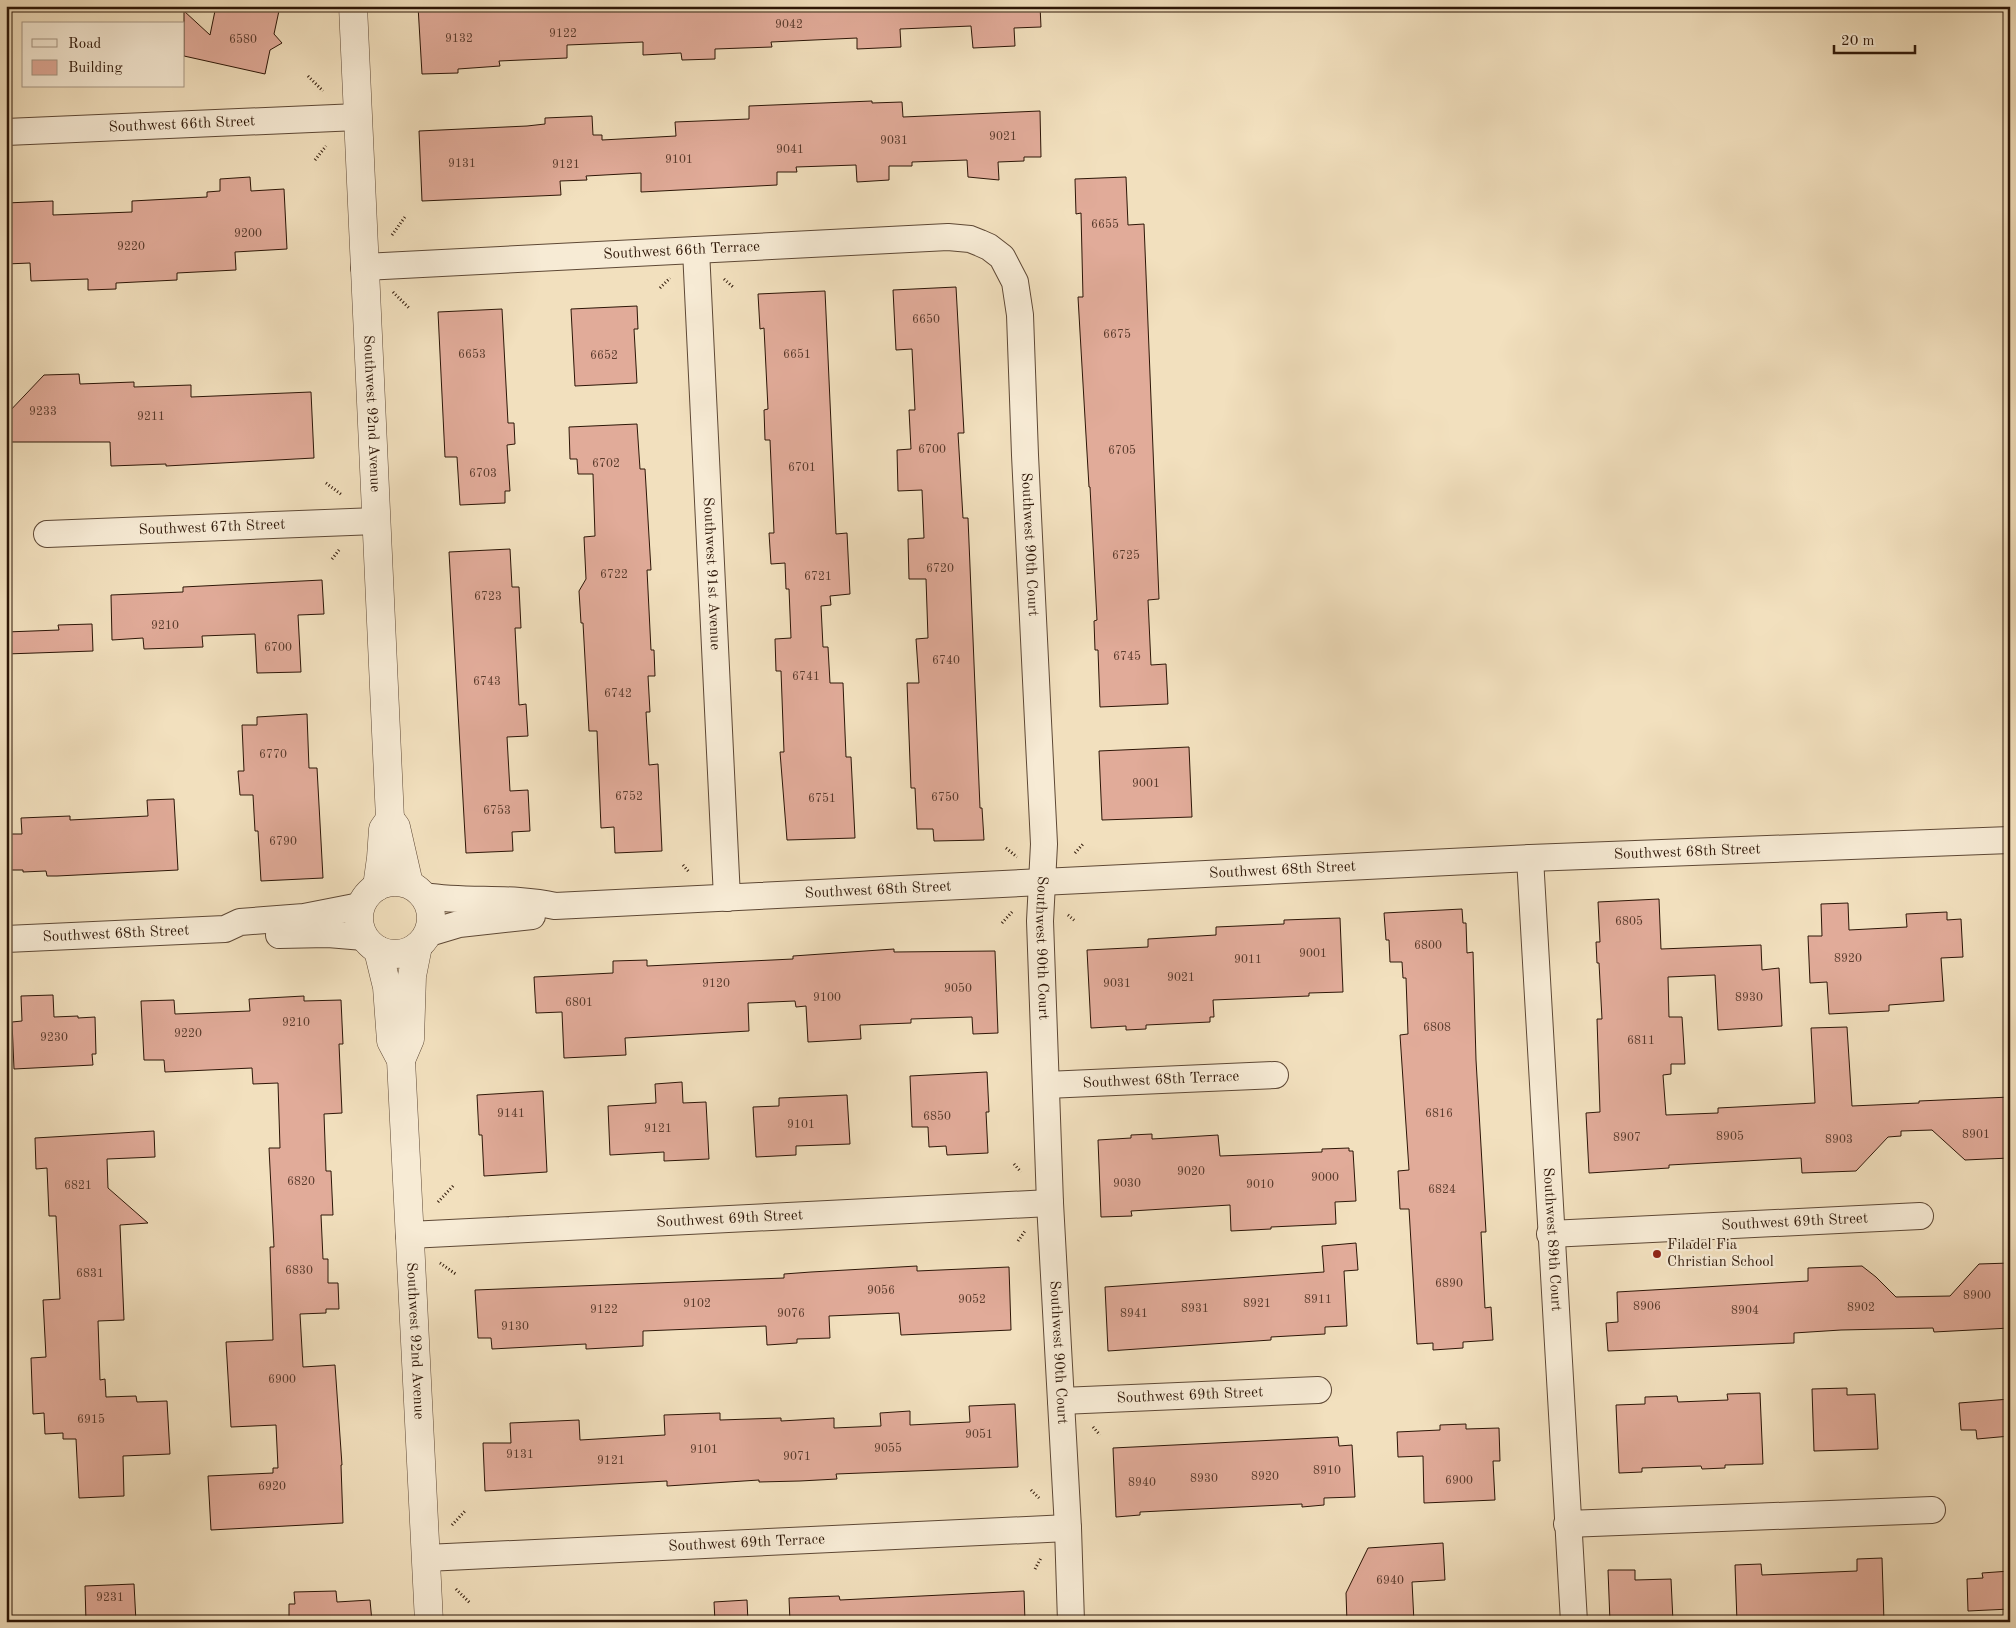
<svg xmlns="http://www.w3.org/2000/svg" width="2016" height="1628" font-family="'Old Standard TT',serif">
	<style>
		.building { fill: #e1ab99; stroke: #2d1607 }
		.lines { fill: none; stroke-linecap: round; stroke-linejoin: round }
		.minor-casing { stroke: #5e4835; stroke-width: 28 }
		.tertiary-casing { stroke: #5e4835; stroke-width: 29 }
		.path { stroke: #2d1607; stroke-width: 3; stroke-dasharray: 1 2.5; stroke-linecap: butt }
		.minor { stroke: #f7ebd5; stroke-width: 26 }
		.tertiary { stroke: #f7ebd5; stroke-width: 28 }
		.poi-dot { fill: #8f2418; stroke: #f7ebd5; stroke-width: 2 }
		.labels { text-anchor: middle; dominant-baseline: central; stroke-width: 4.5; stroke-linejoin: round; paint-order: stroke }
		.number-label { font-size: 12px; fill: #5a3b2c }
		.street-label { font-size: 15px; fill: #2d1607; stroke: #f7ebd5 }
		.poi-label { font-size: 15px; fill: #2d1607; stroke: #f7ebd5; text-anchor: start }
	</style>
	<rect width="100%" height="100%" fill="#f2e0be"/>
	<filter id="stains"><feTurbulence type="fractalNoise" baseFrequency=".004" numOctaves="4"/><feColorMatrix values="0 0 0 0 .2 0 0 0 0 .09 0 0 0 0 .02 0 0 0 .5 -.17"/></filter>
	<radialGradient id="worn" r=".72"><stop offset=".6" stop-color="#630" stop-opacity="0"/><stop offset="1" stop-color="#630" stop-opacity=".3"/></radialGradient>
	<g class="building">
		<polygon points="216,6 280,6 274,34 282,43 270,50 265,74 184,56 184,11 210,35"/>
		<polygon points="418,6 452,6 452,11 514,8 514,6 1040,6 1041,27 1014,28 1015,46 973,48 971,26 900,29 901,47 857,49 857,38 771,42 772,47 715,49 715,59 682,60 681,53 643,55 643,42 567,45 567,58 499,61 500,66 458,69 458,73 422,74"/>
		<polygon points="872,101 872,103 902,102 903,117 1040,111 1041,157 1024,157 1024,161 998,162 999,180 968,177 967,160 912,162 912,166 889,166 889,180 857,182 856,165 796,167 797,172 777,172 777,185 641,192 641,173 586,176 587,180 560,181 561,195 422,201 419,131 527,126 545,124 545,118 592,116 593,135 602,135 602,140 676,136 675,122 749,119 749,106"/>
		<polygon points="250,177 251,191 284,189 287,249 235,252 236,270 177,273 177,280 116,283 116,289 88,290 88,279 31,281 30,263 6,264 6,203 53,201 53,215 132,212 132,201 207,197 207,192 220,191 220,179"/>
		<polygon points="1126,177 1128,225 1144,224 1159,599 1148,600 1151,665 1166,664 1168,704 1100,707 1098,650 1095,650 1094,621 1097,620 1090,487 1089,487 1080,332 1078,297 1083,297 1081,213 1076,214 1075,179"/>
		<polygon points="956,287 964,433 958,433 963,518 968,518 980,808 982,808 984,840 934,841 933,829 917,829 915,788 911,788 907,683 919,683 916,639 928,638 926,579 909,579 908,539 924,538 922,490 898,491 897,450 911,449 909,410 915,410 912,349 896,350 893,290"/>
		<polygon points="825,291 836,534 847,533 850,594 830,596 831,605 821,606 823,647 828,647 830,683 843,683 846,757 851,757 855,838 787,840 780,752 784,752 781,671 776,671 775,639 791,638 789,589 786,589 785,563 771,564 769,533 774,533 770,440 765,440 764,410 768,409 764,328 760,329 758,294"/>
		<polygon points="637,306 638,329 634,329 637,383 575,386 571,309"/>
		<polygon points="502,309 508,423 514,423 515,444 507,445 510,491 505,491 505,503 460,505 457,457 445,457 438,312"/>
		<polygon points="79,374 80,384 134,382 134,387 191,385 191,397 311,392 314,458 166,466 166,464 111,466 110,442 6,442 6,415 44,375"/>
		<polygon points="637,424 640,469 645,469 651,570 647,570 651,650 654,650 655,676 648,676 650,712 646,712 649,765 658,764 662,851 615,853 614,827 601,828 597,731 589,731 583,623 581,623 579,591 586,579 584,537 595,536 593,474 578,474 577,459 570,459 569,427"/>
		<polygon points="510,549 512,587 519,587 521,628 515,628 519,705 526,704 528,736 507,737 510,791 528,790 530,831 512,832 513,851 466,853 449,552"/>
		<polygon points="322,580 324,614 298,615 301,672 257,673 255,634 202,636 203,647 144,649 143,638 112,640 111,595 183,592 183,587"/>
		<polygon points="92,624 93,651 6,654 6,632 59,630 58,625"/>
		<polygon points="307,714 309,768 317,768 323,878 261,881 258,831 255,831 253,795 240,795 238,771 244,771 242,725 257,725 257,717"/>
		<polygon points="1189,747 1192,817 1102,820 1099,751"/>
		<polygon points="174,799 178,870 57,876 47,876 46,871 23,872 23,870 6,870 6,834 22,834 21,818 70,816 70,820 148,816 147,800"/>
		<polygon points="1659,899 1661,949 1761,945 1762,970 1779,968 1782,1026 1718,1030 1715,975 1668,977 1669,1017 1682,1017 1685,1064 1671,1064 1671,1074 1663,1075 1666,1115 1718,1113 1718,1108 1815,1103 1811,1028 1847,1027 1852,1106 1919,1103 1919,1101 2010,1097 2010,1158 1965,1160 1932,1130 1901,1131 1901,1136 1888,1137 1856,1171 1802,1173 1801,1158 1669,1165 1669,1168 1589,1173 1586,1113 1600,1112 1597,1019 1602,1019 1599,963 1597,963 1596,942 1600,942 1598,902"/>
		<polygon points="1848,903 1849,930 1907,927 1906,914 1947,912 1947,920 1961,919 1963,957 1941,958 1944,1001 1889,1005 1889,1011 1829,1014 1827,982 1810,983 1808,936 1822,936 1821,904"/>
		<polygon points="1462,909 1463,923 1466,923 1467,953 1473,952 1476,1060 1486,1232 1481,1232 1485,1308 1491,1307 1493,1340 1463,1342 1463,1348 1433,1350 1433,1343 1417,1344 1409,1209 1400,1209 1398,1171 1409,1170 1400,1035 1408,1034 1406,978 1403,978 1402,962 1390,962 1389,940 1386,940 1384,913"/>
		<polygon points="1340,918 1343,992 1309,993 1309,996 1213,1000 1214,1017 1210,1017 1210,1022 1146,1025 1146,1029 1126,1030 1126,1026 1091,1028 1087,950 1148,947 1148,939 1216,935 1216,927 1284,924 1284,920"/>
		<polygon points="894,949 894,952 995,951 998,1033 973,1034 972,1017 911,1019 911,1023 860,1025 861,1039 808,1042 806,1006 796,1007 795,1001 748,1003 749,1031 625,1038 626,1055 564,1058 562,1012 536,1013 534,977 613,973 613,961 647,960 647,966 793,959 793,956"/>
		<polygon points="53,995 54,1017 78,1016 78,1018 95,1017 96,1054 92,1054 93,1065 14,1069 12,1022 22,1021 21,996"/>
		<polygon points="304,996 304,1001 341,1000 343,1044 339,1044 342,1113 324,1114 326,1171 331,1171 333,1215 321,1215 323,1259 328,1259 328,1283 338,1283 339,1309 326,1309 326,1313 300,1314 303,1367 335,1365 342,1465 341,1465 343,1523 211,1530 208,1476 273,1473 273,1468 278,1468 276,1425 231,1427 226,1342 273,1340 270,1247 274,1247 269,1148 280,1148 278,1083 253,1084 252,1068 165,1072 164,1060 144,1060 141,1001 174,1000 175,1014 250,1011 249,999"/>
		<polygon points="987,1072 989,1112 986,1112 988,1153 947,1155 946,1146 929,1147 928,1127 912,1127 910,1076"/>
		<polygon points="682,1082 683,1103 706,1102 709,1159 664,1161 664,1152 610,1155 608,1106 656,1103 655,1084"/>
		<polygon points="543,1091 547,1172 484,1176 482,1135 479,1135 477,1095"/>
		<polygon points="847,1095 850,1144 796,1146 796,1155 756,1157 753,1107 779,1106 779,1098"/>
		<polygon points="154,1131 155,1157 107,1159 108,1188 148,1223 120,1225 124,1320 98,1321 100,1380 105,1379 106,1397 136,1396 137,1402 167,1401 170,1454 123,1456 124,1496 79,1498 76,1439 63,1439 63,1433 45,1434 44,1413 33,1414 31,1358 46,1357 43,1300 60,1299 56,1216 49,1216 47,1168 36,1169 35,1138"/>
		<polygon points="1152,1134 1152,1139 1218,1135 1220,1156 1322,1152 1322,1149 1349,1148 1349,1151 1353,1151 1356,1201 1335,1202 1336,1224 1271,1227 1271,1229 1231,1231 1230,1205 1131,1211 1132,1216 1101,1217 1098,1140 1131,1138 1131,1135"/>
		<polygon points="1356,1243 1358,1270 1344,1271 1347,1326 1325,1327 1325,1334 1271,1337 1271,1340 1108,1351 1105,1287 1324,1272 1322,1246"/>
		<polygon points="2010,1263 2010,1328 1934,1332 1933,1328 1841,1330 1794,1333 1794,1343 1608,1351 1606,1323 1618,1322 1617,1292 1808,1281 1808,1268 1862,1266 1876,1277 1896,1297 1950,1296 1979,1264"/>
		<polygon points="917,1266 917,1271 1009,1267 1011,1330 901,1335 899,1313 829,1316 830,1338 797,1339 797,1343 767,1345 766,1326 643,1331 643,1346 586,1349 586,1344 492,1349 491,1338 478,1338 475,1290 784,1278 784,1274 811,1272"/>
		<polygon points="1847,1388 1847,1395 1875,1394 1878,1449 1814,1451 1812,1389"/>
		<polygon points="1760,1393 1763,1464 1725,1465 1725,1468 1702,1469 1701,1466 1642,1468 1642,1472 1619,1473 1616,1405 1645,1404 1645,1397 1677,1396 1678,1402 1728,1400 1727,1394"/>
		<polygon points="2010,1399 2010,1436 1977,1439 1976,1430 1961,1430 1959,1403"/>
		<polygon points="1015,1404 1018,1467 836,1474 837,1479 800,1481 759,1482 759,1480 667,1486 667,1481 485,1491 483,1443 511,1443 510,1423 579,1420 580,1440 665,1435 664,1415 720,1413 720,1420 781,1418 781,1421 834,1418 834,1428 881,1426 880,1413 910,1411 910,1425 970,1422 969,1406"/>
		<polygon points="1466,1424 1466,1429 1499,1428 1500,1461 1493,1461 1495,1500 1424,1503 1423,1456 1398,1457 1397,1432 1440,1430 1440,1425"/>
		<polygon points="1338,1437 1339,1446 1352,1445 1355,1497 1324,1498 1324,1505 1302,1507 1302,1504 1140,1512 1140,1515 1116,1517 1113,1448"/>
		<polygon points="1443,1543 1445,1580 1412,1582 1414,1622 1347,1622 1346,1593 1368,1548"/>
		<polygon points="1882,1558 1884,1622 1737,1622 1735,1565 1761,1564 1762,1575 1857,1571 1857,1559"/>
		<polygon points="1608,1570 1635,1570 1635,1580 1671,1579 1673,1622 1610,1622"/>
		<polygon points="2010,1571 2010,1609 1968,1611 1967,1579 1983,1578 1982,1573"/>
		<polygon points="134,1584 136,1622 86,1622 85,1586"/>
		<polygon points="336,1591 337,1602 370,1600 372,1622 289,1622 289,1604 295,1604 294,1592"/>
		<polygon points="1024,1591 1025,1622 790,1622 789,1598 839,1596 840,1600"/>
		<polygon points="747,1600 748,1622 715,1622 714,1602"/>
	</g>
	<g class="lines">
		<g class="minor-casing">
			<g id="minor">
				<path id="s1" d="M6 132 358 117"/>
				<path id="s2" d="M696 250 727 898"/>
				<path id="s3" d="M364 267 948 237 970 239 980 243 989 247 1002 257 1015 282 1020 315 1025 455 1044 844 1040 921 1050 1203 1068 1528 1071 1622"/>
				<path id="s4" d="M47 534 376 521"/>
				<path id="s5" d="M1530 858 1574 1622"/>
				<path id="s6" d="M425 896C468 903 512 896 555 906L1530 858 2010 840"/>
				<polyline points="429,933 459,924 532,916"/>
				<polyline points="279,935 328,934 364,937"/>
				<path id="s7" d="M6 939 225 929 240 922 304 917 360 906"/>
				<path id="s8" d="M1046 1085 1275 1075"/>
				<path id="s9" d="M1550 1234 1920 1216"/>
				<path id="s10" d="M409 1235 1050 1203"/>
				<path id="s11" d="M1061 1401 1318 1390"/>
				<polyline points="1567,1524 1932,1510"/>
				<path id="s12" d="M426 1558 1068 1528"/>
			</g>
		</g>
		<g class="tertiary-casing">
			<g id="tertiary">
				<path id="s13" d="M353 6 390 819 383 829 381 858 377 887"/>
				<polyline points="390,819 396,827 409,884"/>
				<circle cx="395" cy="918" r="36"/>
				<path id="s14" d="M378 950 387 987 391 1041 401 1060 429 1622"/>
				<polyline points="401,1060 410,1039 412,976 418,946"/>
			</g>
		</g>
		<g class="path">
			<polyline points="308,76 323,91"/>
			<polyline points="315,160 326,146"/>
			<polyline points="392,235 405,217"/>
			<polyline points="724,279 733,287"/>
			<polyline points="660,288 670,278"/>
			<polyline points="393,292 410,309"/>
			<polyline points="326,483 342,495"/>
			<polyline points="332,559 339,550"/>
			<polyline points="1006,848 1017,857"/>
			<polyline points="1075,853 1083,844"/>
			<polyline points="683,865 689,872"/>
			<polyline points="1068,915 1075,921"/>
			<polyline points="1002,923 1012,912"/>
			<polyline points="1014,1164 1021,1172"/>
			<polyline points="438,1202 454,1185"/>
			<polyline points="1018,1241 1025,1231"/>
			<polyline points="440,1263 457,1275"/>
			<polyline points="1093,1427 1100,1435"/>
			<polyline points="1031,1490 1039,1498"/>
			<polyline points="452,1525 466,1510"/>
			<polyline points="1035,1569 1041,1558"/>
			<polyline points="456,1589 470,1603"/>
		</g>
		<use href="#minor" class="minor"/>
		<use href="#tertiary" class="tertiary"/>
	</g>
	<circle class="poi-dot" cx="1657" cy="1254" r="5"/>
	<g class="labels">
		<g class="number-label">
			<text x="789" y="25">9042</text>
			<text x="563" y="34">9122</text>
			<text x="459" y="39">9132</text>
			<text x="243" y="40">6580</text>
			<text x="1003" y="137">9021</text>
			<text x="894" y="141">9031</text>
			<text x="790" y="150">9041</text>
			<text x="679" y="160">9101</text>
			<text x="462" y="164">9131</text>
			<text x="566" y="165">9121</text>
			<text x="1105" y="225">6655</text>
			<text x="248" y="234">9200</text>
			<text x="131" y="247">9220</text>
			<text x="926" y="320">6650</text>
			<text x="1117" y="335">6675</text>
			<text x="472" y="355">6653</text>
			<text x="797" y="355">6651</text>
			<text x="604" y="356">6652</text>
			<text x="43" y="412">9233</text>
			<text x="151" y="417">9211</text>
			<text x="932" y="450">6700</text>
			<text x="1122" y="451">6705</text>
			<text x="606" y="464">6702</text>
			<text x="802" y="468">6701</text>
			<text x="483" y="474">6703</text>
			<text x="1126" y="556">6725</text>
			<text x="940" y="569">6720</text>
			<text x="614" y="575">6722</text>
			<text x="818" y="577">6721</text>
			<text x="488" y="597">6723</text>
			<text x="165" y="626">9210</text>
			<text x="278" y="648">6700</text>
			<text x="1127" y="657">6745</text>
			<text x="946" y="661">6740</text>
			<text x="806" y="677">6741</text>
			<text x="487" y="682">6743</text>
			<text x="618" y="694">6742</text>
			<text x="273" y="755">6770</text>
			<text x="1146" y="784">9001</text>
			<text x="629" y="797">6752</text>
			<text x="945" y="798">6750</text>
			<text x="822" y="799">6751</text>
			<text x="497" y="811">6753</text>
			<text x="283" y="842">6790</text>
			<text x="1629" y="922">6805</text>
			<text x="1428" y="946">6800</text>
			<text x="1313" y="954">9001</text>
			<text x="1848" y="959">8920</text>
			<text x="1248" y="960">9011</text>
			<text x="1181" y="978">9021</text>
			<text x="716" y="984">9120</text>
			<text x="1117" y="984">9031</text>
			<text x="958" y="989">9050</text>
			<text x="827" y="998">9100</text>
			<text x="1749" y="998">8930</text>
			<text x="579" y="1003">6801</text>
			<text x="296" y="1023">9210</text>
			<text x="1437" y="1028">6808</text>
			<text x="188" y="1034">9220</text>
			<text x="54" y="1038">9230</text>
			<text x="1641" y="1041">6811</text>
			<text x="511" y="1114">9141</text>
			<text x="1439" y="1114">6816</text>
			<text x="937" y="1117">6850</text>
			<text x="801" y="1125">9101</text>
			<text x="658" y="1129">9121</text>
			<text x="1976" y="1135">8901</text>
			<text x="1730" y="1137">8905</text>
			<text x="1627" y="1138">8907</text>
			<text x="1839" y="1140">8903</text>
			<text x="1191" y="1172">9020</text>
			<text x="1325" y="1178">9000</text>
			<text x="301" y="1182">6820</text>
			<text x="1127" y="1184">9030</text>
			<text x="1260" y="1185">9010</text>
			<text x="78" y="1186">6821</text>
			<text x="1442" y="1190">6824</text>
			<text x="299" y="1271">6830</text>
			<text x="90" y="1274">6831</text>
			<text x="1449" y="1284">6890</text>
			<text x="881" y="1291">9056</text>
			<text x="1977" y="1296">8900</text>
			<text x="972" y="1300">9052</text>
			<text x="1318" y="1300">8911</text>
			<text x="697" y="1304">9102</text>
			<text x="1257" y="1304">8921</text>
			<text x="1647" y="1307">8906</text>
			<text x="1861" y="1308">8902</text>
			<text x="1195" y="1309">8931</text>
			<text x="604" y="1310">9122</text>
			<text x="1745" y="1311">8904</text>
			<text x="791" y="1314">9076</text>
			<text x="1134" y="1314">8941</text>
			<text x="515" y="1327">9130</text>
			<text x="282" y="1380">6900</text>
			<text x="91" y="1420">6915</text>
			<text x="979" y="1435">9051</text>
			<text x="888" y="1449">9055</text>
			<text x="704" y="1450">9101</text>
			<text x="520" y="1455">9131</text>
			<text x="797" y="1457">9071</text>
			<text x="611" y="1461">9121</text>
			<text x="1327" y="1471">8910</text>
			<text x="1265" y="1477">8920</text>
			<text x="1204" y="1479">8930</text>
			<text x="1459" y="1481">6900</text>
			<text x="1142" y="1483">8940</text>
			<text x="272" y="1487">6920</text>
			<text x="1390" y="1581">6940</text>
			<text x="110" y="1598">9231</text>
		</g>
		<g class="street-label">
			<text stroke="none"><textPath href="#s1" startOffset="176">Southwest 66th Street</textPath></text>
			<text stroke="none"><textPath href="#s3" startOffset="318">Southwest 66th Terrace</textPath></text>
			<text stroke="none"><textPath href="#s13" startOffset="408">Southwest 92nd Avenue</textPath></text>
			<text stroke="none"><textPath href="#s4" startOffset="165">Southwest 67th Street</textPath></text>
			<text stroke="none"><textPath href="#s3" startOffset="935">Southwest 90th Court</textPath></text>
			<text stroke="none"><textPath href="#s2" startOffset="324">Southwest 91st Avenue</textPath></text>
			<text stroke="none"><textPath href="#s6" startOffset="1264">Southwest 68th Street</textPath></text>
			<text stroke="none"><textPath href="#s6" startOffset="859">Southwest 68th Street</textPath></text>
			<text stroke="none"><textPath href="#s6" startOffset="454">Southwest 68th Street</textPath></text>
			<text stroke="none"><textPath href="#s7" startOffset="110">Southwest 68th Street</textPath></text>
			<text stroke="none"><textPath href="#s3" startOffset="1339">Southwest 90th Court</textPath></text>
			<text stroke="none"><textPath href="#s8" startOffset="115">Southwest 68th Terrace</textPath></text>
			<text stroke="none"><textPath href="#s10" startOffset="321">Southwest 69th Street</textPath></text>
			<text stroke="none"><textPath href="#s9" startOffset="245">Southwest 69th Street</textPath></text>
			<text stroke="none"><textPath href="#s5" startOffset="382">Southwest 89th Court</textPath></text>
			<text stroke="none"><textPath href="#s14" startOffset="395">Southwest 92nd Avenue</textPath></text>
			<text stroke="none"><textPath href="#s3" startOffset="1744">Southwest 90th Court</textPath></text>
			<text stroke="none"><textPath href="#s11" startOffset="129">Southwest 69th Street</textPath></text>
			<text stroke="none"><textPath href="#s12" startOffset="321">Southwest 69th Terrace</textPath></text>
		</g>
		<g class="poi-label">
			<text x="1667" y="1245">Filadel Fia<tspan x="1667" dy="17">Christian School</tspan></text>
		</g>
	</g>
	<rect width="2016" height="1628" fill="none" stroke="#f2e0be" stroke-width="25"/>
	<rect x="8" y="8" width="2001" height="1613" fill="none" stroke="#2d1607" stroke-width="2.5"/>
	<rect x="12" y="12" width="1991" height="1603" fill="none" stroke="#2d1607"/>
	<rect x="22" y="22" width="162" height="65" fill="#f7ebd5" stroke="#a69683"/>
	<rect x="32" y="39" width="25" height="8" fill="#f7ebd5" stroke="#a69683"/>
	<text x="68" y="48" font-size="15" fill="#2d1607">Road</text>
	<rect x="32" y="60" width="25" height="15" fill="#e1ab99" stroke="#a69683"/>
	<text x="68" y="72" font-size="15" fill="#2d1607">Building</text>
	<path d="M1834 45v8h81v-8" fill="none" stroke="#2d1607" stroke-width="2.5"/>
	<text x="1841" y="45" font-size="15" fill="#2d1607" stroke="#f7ebd5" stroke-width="4" paint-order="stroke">20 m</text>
	<rect width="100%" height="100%" filter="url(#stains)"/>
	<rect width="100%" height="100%" fill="url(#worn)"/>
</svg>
